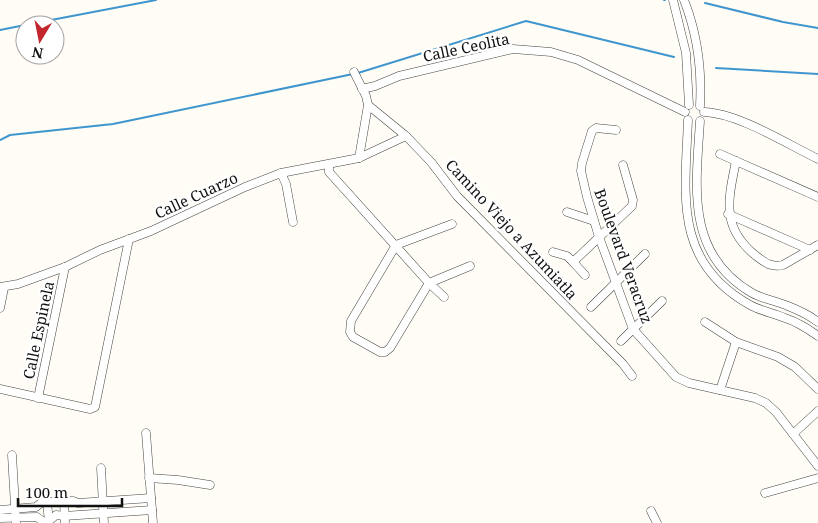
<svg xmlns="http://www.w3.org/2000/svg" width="818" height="523" font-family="'Noto Serif',serif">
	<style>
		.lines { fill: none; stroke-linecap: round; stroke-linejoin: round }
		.stream { stroke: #3f96cf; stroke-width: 2 }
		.minor-casing { stroke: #444; stroke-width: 9 }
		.minor { stroke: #fff; stroke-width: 8 }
		.labels { text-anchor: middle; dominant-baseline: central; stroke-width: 5; stroke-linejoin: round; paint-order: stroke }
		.street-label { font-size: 15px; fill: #111; stroke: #fff }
	</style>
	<rect width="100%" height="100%" fill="#fffdf5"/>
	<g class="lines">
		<g class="stream">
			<polyline points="664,0 665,0"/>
			<polyline points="705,3 783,22 818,28"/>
			<polyline points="25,25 156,0"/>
			<polyline points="0,30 25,25"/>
			<polyline points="716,68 818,74"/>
			<polyline points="358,73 526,21 674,57"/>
			<polyline points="0,140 10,135 113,124 353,74"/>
		</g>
		<g class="minor-casing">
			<g id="minor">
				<polyline points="673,0 686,53 689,105"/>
				<path d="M684 0C697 33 702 70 700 106"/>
				<polyline points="354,72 366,96 368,105 359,158"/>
				<polyline points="362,89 375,86 399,76 513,49 551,52 578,60 685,112"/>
				<polyline points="368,105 406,136 431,162 457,196 623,364 632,376"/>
				<path d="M704 112C738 113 787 144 818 159"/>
				<path d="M688 120C685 195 673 262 750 305 761 311 773 313 785 318 798 322 808 329 818 336"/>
				<path d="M700 121C696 186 685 254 752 293 763 299 776 301 788 306 798 310 809 315 818 322"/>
				<polyline points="616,130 596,128 592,131 582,163 581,171 587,197 599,237 633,329 676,377 689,383 755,398 766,403 776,412 818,466"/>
				<polyline points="720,154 818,197"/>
				<path d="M736 161C728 200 721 227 755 255 764 262 771 268 783 265L818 245"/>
				<polyline points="329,165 329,172 429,283 444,297"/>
				<polyline points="281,173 286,184 293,222"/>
				<polyline points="567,212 594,221"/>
				<polyline points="728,214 810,250"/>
				<polyline points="452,224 396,245 351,321 350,332 353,337 380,352 385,352 390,348 429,283 470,266"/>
				<polyline points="553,252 567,256 573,262 632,206 633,200 623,165"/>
				<polyline points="573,262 585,275"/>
				<polyline points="0,287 18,284 65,267 100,250 151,231 245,187 281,173 359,158 406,136"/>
				<polyline points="591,307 645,254"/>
				<polyline points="0,308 4,288"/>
				<polyline points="705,322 736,342 778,357 795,367 818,389"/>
				<polyline points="621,341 662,301"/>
				<polyline points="0,389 90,409 95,407 129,239"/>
				<polyline points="720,390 736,342"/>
				<polyline points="38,398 65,267"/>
				<polyline points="146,433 153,523"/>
				<polyline points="793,434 818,411"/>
				<polyline points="12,455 16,523"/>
				<polyline points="101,468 104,523"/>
				<polyline points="149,478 178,480 210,485"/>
				<polyline points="765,493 818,478"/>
				<polyline points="64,501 73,501 78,503 151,498"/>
				<polyline points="0,510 36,507 42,502 47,502"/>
				<polyline points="651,511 657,523"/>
				<polyline points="0,518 37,517 45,523"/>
				<polyline points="49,521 56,515 64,516 152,510"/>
				<polyline points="49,522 47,502 64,501 65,523"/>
			</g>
		</g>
		<use href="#minor" class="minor"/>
	</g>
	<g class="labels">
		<g class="street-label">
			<text transform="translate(466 47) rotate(-12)">Calle Ceolita</text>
			<text transform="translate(196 195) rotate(-25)">Calle Cuarzo</text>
			<text transform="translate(512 229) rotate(47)">Camino Viejo a Azumiatla</text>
			<text transform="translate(624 256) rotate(70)">Boulevard Veracruz</text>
			<text transform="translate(38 330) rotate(-78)">Calle Espinela</text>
		</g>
	</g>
	<g transform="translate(40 40) rotate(190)"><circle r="24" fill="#ffffff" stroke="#a0a0a0"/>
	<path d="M0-4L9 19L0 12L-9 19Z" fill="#c4262e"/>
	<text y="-8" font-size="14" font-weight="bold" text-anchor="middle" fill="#111111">N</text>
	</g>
	<path d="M18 498v8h104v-8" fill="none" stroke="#111111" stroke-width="2.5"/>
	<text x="25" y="498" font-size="15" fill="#111111" stroke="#ffffff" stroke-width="4" paint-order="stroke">100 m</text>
</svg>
